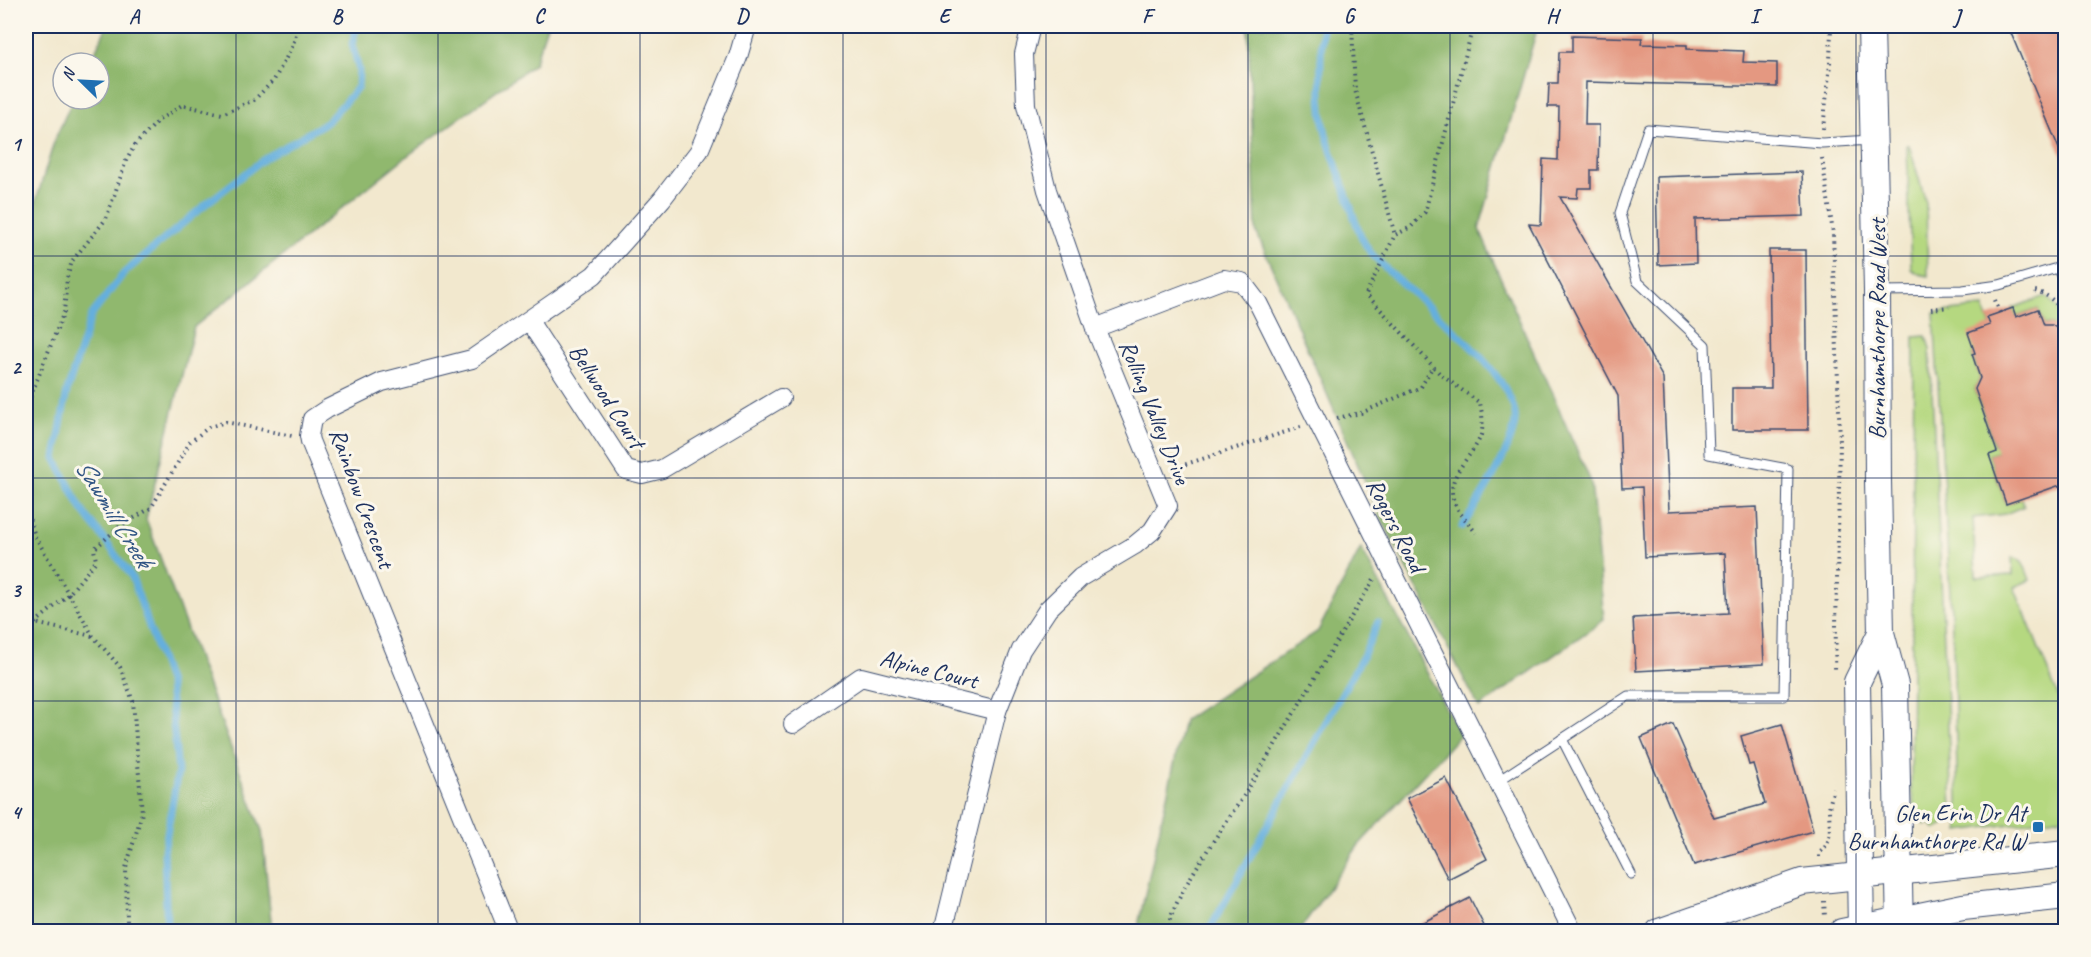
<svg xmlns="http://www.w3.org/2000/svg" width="2091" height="957" font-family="Caveat,sans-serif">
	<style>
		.green { fill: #b5d880; stroke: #68846f; stroke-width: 1.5 }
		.forest { fill: #90b86e; stroke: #567466; stroke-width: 1.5 }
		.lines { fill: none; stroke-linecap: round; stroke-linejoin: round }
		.stream { stroke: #65afdd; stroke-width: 7 }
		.building { fill: #e49881 }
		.lane-casing { stroke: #3b4b6f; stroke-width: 11 }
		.street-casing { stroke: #3b4b6f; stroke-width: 20 }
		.secondary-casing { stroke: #3b4b6f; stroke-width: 28 }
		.path { stroke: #3b4b6f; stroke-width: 4; stroke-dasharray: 1.5 4.5; stroke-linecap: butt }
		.lane { stroke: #fff; stroke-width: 9 }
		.street { stroke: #fff; stroke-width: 18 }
		.secondary { stroke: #fff; stroke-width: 26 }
		.grid { fill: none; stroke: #1b2f5e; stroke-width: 1.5; stroke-opacity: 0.55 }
		.poi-dot { fill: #1f6fb2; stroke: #fbf7ec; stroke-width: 2 }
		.labels { text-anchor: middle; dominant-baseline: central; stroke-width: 6; stroke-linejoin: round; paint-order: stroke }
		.street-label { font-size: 24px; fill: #1b2f5e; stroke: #fbf7ec }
		.poi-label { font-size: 24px; fill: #1b2f5e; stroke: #fbf7ec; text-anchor: end }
		.water-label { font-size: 26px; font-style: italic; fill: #315584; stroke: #fbf7ec }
		.neatline { fill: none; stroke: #1b2f5e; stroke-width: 2 }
		.grid-label { font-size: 20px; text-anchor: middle; font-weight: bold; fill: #1b2f5e }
	</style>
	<rect width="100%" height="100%" fill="#fbf7ec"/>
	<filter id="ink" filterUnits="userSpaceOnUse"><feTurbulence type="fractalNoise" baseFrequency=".0167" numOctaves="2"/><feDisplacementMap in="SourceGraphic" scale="12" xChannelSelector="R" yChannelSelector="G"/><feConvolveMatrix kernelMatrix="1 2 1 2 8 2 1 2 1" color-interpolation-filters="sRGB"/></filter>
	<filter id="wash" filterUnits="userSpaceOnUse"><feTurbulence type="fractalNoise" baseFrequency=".008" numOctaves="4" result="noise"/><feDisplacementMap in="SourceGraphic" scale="24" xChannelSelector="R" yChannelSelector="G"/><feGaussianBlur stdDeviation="1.35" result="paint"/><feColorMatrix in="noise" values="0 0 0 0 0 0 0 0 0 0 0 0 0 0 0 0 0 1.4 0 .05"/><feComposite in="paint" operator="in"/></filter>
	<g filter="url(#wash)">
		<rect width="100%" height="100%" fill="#f2e8ce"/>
		<g class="green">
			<polygon points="1907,145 1909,145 1926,203 1928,276 1919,274 1911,269"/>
			<path d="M2045 296C2058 306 2065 318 2065 335L2052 325H2044L2038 309 2016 317 2013 308Z"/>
			<path d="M1984 307 1990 325 1975 353 1972 355 1980 378 1975 389 1994 445 2002 450 1989 455 2006 504 2022 498 2024 506 2005 514 1973 518 1976 577 2013 575 2012 557C2024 559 2026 570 2030 580L2014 587 2065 713V817L1959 831 1953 647 1934 313Z"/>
			<path d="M1926 336 1930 349 1952 809 1946 808 1945 823 1936 829 1928 822 1925 825C1916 815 1914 804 1911 791L1914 337Z"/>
		</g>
		<g class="forest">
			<polygon points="107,26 547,26 534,64 403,159 194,327 146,519 262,831 272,931 26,931 26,233 55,139 73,99 99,99 99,63 90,63"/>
			<polygon points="1248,26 1538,26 1479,229 1591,482 1604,620 1479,708 1380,516 1256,231"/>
			<polygon points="1361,548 1460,735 1358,846 1299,931 1139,931 1139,921 1184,720 1318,631"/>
		</g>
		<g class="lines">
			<g class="stream">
				<path d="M1322 26C1321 59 1318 102 1326 134 1332 156 1341 177 1348 199 1354 216 1359 238 1371 253 1406 294 1507 362 1515 414 1519 440 1477 504 1462 527"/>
				<polyline points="167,932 164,851 178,771 169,684 132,577 81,508 55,458 67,391 91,316 124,273 206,204 265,158 327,122 358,87 359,70 352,44 357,26"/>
				<polyline points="1208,932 1364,654 1378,622"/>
			</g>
		</g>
		<g id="blocks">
			<g class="building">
				<polygon points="2008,26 2066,26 2066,163 2065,163"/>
				<polygon points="1572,36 1642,38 1641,44 1687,45 1687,49 1744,51 1743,62 1777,63 1777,87 1586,82 1585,125 1599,125 1598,170 1591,170 1591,188 1578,188 1577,198 1560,197 1663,378 1669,511 1757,507 1764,664 1636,671 1633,618 1728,613 1725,553 1645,557 1642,487 1622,488 1618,396 1529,224 1541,225 1543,159 1558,160 1559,107 1548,107 1549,83 1558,83 1559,52 1572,52"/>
				<polygon points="1802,172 1804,216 1695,219 1696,263 1658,265 1656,177"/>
				<polygon points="1769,250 1806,250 1808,430 1732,430 1732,388 1771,388"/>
				<polygon points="2013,308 2016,317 2038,309 2044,325 2052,325 2066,335 2066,483 2006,504 1989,455 1997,452 1975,389 1980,378 1972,354 1975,353 1968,333 1990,325 1987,317"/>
				<polygon points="1673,724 1714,818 1765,804 1753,764 1749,765 1741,736 1782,724 1813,831 1694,865 1641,738"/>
				<polygon points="1446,778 1487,859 1448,879 1407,798"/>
				<polygon points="1470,898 1487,932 1404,932"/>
			</g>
		</g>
	</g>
	<g filter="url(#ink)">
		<use href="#blocks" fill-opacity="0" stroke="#3b4b6f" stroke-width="1.5"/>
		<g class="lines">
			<g class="lane-casing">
				<g id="lane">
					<polyline points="1880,291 1963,290 1999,285 2057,268 2066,285"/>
					<polyline points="1562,739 1631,874"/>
					<polyline points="1498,781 1628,696 1784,696 1788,469 1709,454 1705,345 1637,281 1620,213 1648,129 1822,143 1871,140"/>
				</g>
			</g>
			<g class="street-casing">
				<g id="street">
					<polyline points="529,321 626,470 642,474 662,469 781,398"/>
					<polyline points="1095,328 1224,279 1242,282 1258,303 1573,932"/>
					<polyline points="793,724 861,677 997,711"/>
					<polyline points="509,932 310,441 309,436 312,419 327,409 382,382 472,359 594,275 662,199 699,151 738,57 747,26"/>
					<polyline points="943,932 997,711 1021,650 1048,609 1081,577 1135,545 1152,531 1168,506 1095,328 1047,190 1026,105 1024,54 1031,26"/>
				</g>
			</g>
			<g class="secondary-casing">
				<g id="secondary">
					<polyline points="1871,26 1877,291 1878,481 1881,633 1895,685 1900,932"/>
					<polyline points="1659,932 1802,882 2066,854"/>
					<polyline points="1842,932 1963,907 2066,896"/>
					<polyline points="1861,932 1857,682 1881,633"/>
				</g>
			</g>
			<g class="path">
				<polyline points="1352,26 1355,90 1395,235"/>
				<path d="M1473 26 1425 212 1411 227 1395 235 1366 294 1441 375 1480 403C1482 413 1484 424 1481 435 1474 455 1451 470 1452 493 1453 508 1468 522 1476 533"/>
				<polyline points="1823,129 1830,64 1831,26"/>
				<polyline points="1822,158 1833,233 1840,443 1835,671"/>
				<path d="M2035 291C2050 295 2058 304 2066 317"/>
				<polyline points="1995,300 2000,313"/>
				<polyline points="1931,309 1949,307"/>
				<polyline points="26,408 64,312 67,278 72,261 106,219 126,161 135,145 159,120 182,105 222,114 254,100 274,80 292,47 299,26"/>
				<polyline points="1337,418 1361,413 1421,387 1433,366"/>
				<polyline points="1174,468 1301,427"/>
				<polyline points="2060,485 2066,500"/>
				<polyline points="26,508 35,536 93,636 120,667 133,701 142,813 126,868 127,923 124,932"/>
				<polyline points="26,623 35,623 92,636"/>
				<polyline points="35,623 68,595 96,561 94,549 119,527 151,508 190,442 209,427 226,422 292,436"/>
				<path d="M1819 857V853C1834 842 1829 825 1829 808 1830 802 1832 795 1834 789"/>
				<polyline points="1824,901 1825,917"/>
				<path d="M1168 932C1166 906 1228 820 1245 794 1289 723 1331 650 1374 579"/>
			</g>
			<use href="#lane" class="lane"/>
			<use href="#street" class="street"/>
			<use href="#secondary" class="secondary"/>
		</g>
	</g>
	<path class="grid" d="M236 26V932M438 26V932M640 26V932M843 26V932M1046 26V932M1248 26V932M1450 26V932M1653 26V932M1856 26V932M26 256H2066M26 478H2066M26 701H2066"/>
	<rect class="poi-dot" x="2032" y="821" width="12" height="12" rx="3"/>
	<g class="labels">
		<g class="street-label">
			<text transform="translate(1877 329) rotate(-90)">Burnhamthorpe Road West</text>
			<text transform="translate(607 396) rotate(57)">Bellwood Court</text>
			<text transform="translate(1155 412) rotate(68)">Rolling Valley Drive</text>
			<text transform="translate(362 498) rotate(70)">Rainbow Crescent</text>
			<text transform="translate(1396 525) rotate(63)">Rogers Road</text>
			<text transform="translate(929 669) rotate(14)">Alpine Court</text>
		</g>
		<g class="poi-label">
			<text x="2026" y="813">Glen Erin Dr At<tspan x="2026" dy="28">Burnhamthorpe Rd W</tspan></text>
		</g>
		<g class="water-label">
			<text transform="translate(114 513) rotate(58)">Sawmill Creek</text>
		</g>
	</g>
	<rect width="2091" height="957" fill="none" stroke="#fbf7ec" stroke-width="66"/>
	<g transform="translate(81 81) rotate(294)"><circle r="28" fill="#fbf7ec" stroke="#a1a7b3" stroke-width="1.5"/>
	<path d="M0-4.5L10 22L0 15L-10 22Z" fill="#1f6fb2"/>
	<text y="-9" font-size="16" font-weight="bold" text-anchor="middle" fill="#1b2f5e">N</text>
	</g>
	<rect x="33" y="33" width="2025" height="891" class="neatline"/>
	<g class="grid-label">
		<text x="134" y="23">A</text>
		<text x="337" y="23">B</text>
		<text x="539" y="23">C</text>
		<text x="742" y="23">D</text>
		<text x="944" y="23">E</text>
		<text x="1147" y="23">F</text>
		<text x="1349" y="23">G</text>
		<text x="1552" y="23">H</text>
		<text x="1754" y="23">I</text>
		<text x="1957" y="23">J</text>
		<text x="16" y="151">1</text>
		<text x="16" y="374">2</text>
		<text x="16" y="597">3</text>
		<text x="16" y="819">4</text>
	</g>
</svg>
